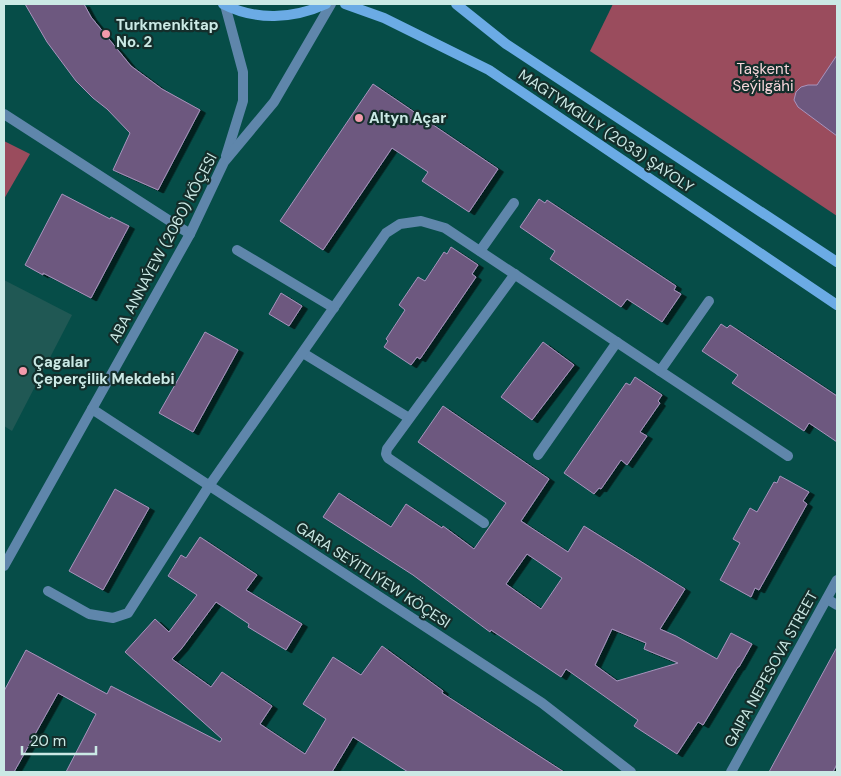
<svg xmlns="http://www.w3.org/2000/svg" width="841" height="776" font-family="'DM Sans',sans-serif">
	<style>
		.built { fill: #205854 }
		.green { fill: #9a4c5d }
		.building { fill: #6d597f; stroke: #a893bd; fill-rule: evenodd; filter: url(#shadow) }
		.lines { fill: none; stroke-linecap: round; stroke-linejoin: round }
		.minor { stroke: #5f86ab; stroke-width: 10 }
		.tertiary { stroke: #5f86ab; stroke-width: 10 }
		.secondary { stroke: #6babe5; stroke-width: 10 }
		.poi-dot { fill: #f39aab; stroke: #142e2b; stroke-width: 2 }
		.labels { text-anchor: middle; dominant-baseline: central; stroke-width: 4.5; stroke-linejoin: round; paint-order: stroke }
		.poi-label { font-size: 15px; font-weight: bold; fill: #cbe9e5; stroke: #142e2b; text-anchor: start }
		.park-label { font-size: 15px; fill: #f8d6db; stroke: #142e2b }
		.street-label { font-size: 15px; fill: #cbe9e5; stroke: #142e2b }
	</style>
	<defs>
		<filter id="shadow"><feDropShadow dx="5.5" dy="3" stdDeviation="0" flood-color="#0009"/></filter>
	</defs>
	<rect width="100%" height="100%" fill="#064d48"/>
	<polygon class="built" points="4,280 72,315 12,431 4,426"/>
	<g class="green">
		<polygon points="613,4 837,4 837,216 590,51"/>
		<polygon points="4,141 30,154 4,199"/>
	</g>
	<g class="building">
		<polygon points="25,4 84,4 91,17 131,66 162,89 200,110 158,190 113,170 130,133 107,109 93,98 76,81 47,42"/>
		<polygon points="837,55 837,136 798,107 794,100 796,92 801,87 808,85 817,85"/>
		<polygon points="373,84 498,169 469,212 422,181 428,172 392,148 323,250 280,221"/>
		<polygon points="62,194 110,219 111,217 129,226 91,298 43,273 43,275 25,265"/>
		<polygon points="539,199 545,203 547,200 676,286 674,290 681,294 662,322 627,299 621,307 550,259 555,251 520,227"/>
		<polygon points="451,247 478,265 472,274 476,277 420,359 417,357 411,365 384,347 388,341 386,339 405,310 399,305 418,277 425,281 444,252 447,254"/>
		<polygon points="281,293 302,306 289,326 269,314"/>
		<polygon points="721,324 727,328 730,325 837,396 837,442 809,423 804,431 732,383 738,375 702,351"/>
		<polygon points="205,332 238,350 193,432 159,413"/>
		<polygon points="543,342 574,365 532,420 501,397"/>
		<polygon points="635,377 662,395 658,401 660,403 640,432 647,436 627,465 621,460 601,489 599,488 594,494 564,473 626,383 630,385"/>
		<path d="M443 406 549 479 521 521 568 552 584 526 685 589 660 629 676 636 717 659 731 633 752 644 739 667H738L703 725 698 722 677 754 634 726 638 720 566 669 561 677 491 630 490 632 413 575 323 517 339 493 391 527 406 504 442 528 443 526 474 549 506 503 418 442ZM527 554 562 578 541 609 506 584ZM612 629 646 643 644 649 678 663 617 681 595 665Z"/>
		<polygon points="780,476 809,492 803,501 807,504 759,590 755,588 751,597 720,580 740,543 733,539 750,508 757,512 774,482 777,483"/>
		<polygon points="115,489 149,508 103,590 69,571"/>
		<polygon points="200,537 257,575 246,590 302,624 286,650 248,627 249,624 216,602 182,648 172,659 211,687 222,672 272,706 260,724 305,754 326,719 303,704 333,657 361,675 382,646 443,691 442,693 564,772 408,772 353,737 332,772 66,772 96,714 58,693 14,772 4,772 4,691 26,650 107,694 111,686 220,742 222,739 125,652 155,619 169,632 197,595 168,576 181,555 186,558"/>
		<polygon points="837,647 837,764 833,772 769,772"/>
	</g>
	<g class="lines">
		<g class="minor">
			<polyline points="4,114 190,234"/>
			<polyline points="237,250 334,308"/>
			<polyline points="480,251 514,203"/>
			<polyline points="303,353 409,418"/>
			<polyline points="660,371 709,301"/>
			<polyline points="92,409 542,703 631,772"/>
			<polyline points="538,455 617,342"/>
			<polyline points="484,523 388,458 386,454 387,449 515,274"/>
			<polyline points="48,591 89,614 113,618 128,613 209,486 386,233 400,224 421,221 445,228 788,456"/>
			<polyline points="827,599 837,605"/>
			<polyline points="731,772 837,580"/>
		</g>
		<g class="tertiary">
			<polyline points="225,5 243,72 243,101 226,156"/>
			<polyline points="4,566 190,234 224,162 274,102 331,4"/>
		</g>
		<g class="secondary">
			<path d="M223 4C256 21 293 19 326 4"/>
			<polyline points="345,4 384,18 489,70 837,305"/>
			<polyline points="456,4 506,44 837,262"/>
		</g>
	</g>
	<g class="poi-dot">
		<circle cx="106" cy="34" r="5"/>
		<circle cx="359" cy="118" r="5"/>
		<circle cx="23" cy="371" r="5"/>
	</g>
	<g class="labels">
		<g class="poi-label">
			<text x="116" y="25">Turkmenkitap<tspan x="116" dy="17">No. 2</tspan></text>
			<text x="369" y="118">Altyn Açar</text>
			<text x="33" y="362">Çagalar<tspan x="33" dy="17">Çeperçilik Mekdebi</tspan></text>
		</g>
		<g class="park-label">
			<text x="763" y="69">Taşkent<tspan x="763" dy="17">Seýilgähi</tspan></text>
		</g>
		<g class="street-label">
			<text transform="translate(606 131) rotate(34)">MAGTYMGULY (2033) ŞAÝOLY</text>
			<text transform="translate(163 248) rotate(-62)">ABA ANNAÝEW (2060) KÖÇESI</text>
			<text transform="translate(373 575) rotate(33)">GARA SEÝITLIÝEW KÖÇESI</text>
			<text transform="translate(771 669) rotate(-61)">GAIPA NEPESOVA STREET</text>
		</g>
	</g>
	<rect width="841" height="776" fill="none" stroke="#cbe9e5" stroke-width="10"/>
	<path d="M22 746v8h74v-8" fill="none" stroke="#cbe9e5" stroke-width="2.5"/>
	<text x="30" y="746" font-size="15" fill="#cbe9e5" stroke="#142e2b" stroke-width="4" paint-order="stroke">20 m</text>
</svg>
